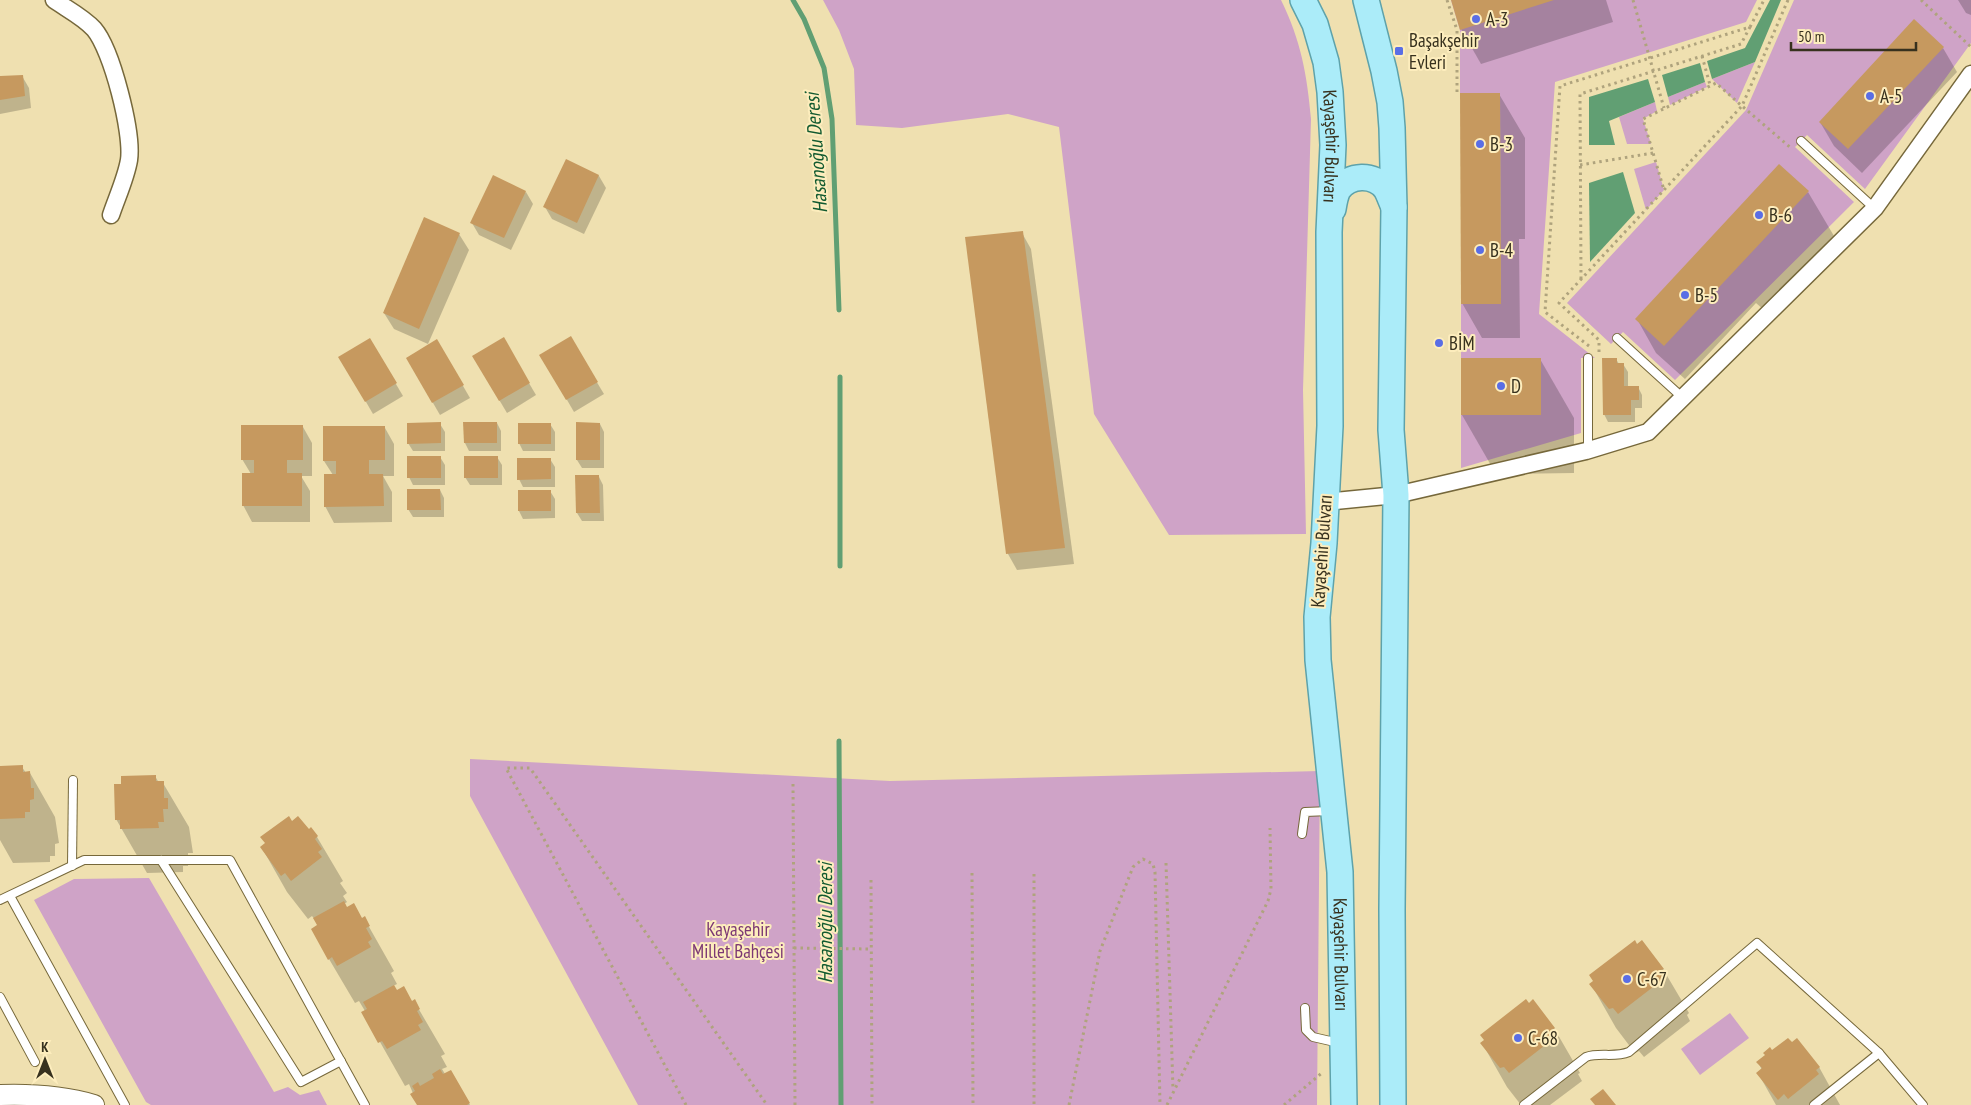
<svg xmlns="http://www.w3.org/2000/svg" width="1971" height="1105" font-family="'PT Sans Narrow',sans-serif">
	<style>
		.green { fill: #cfa3c7 }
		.water { fill: #619f73 }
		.shadow { fill: #0003 }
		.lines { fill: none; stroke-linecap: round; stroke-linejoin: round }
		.stream { stroke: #619f73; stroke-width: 5 }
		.building { fill: #c6995f }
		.service-casing { stroke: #76683b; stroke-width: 10 }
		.minor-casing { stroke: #76683b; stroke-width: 19 }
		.tertiary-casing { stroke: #76683b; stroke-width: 22 }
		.primary-casing { stroke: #5ea2aa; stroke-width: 28 }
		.path { stroke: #afa37d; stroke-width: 3; stroke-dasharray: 2.5 4; stroke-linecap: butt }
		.service { stroke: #fff; stroke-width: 8 }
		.minor { stroke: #fff; stroke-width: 16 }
		.tertiary { stroke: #fff; stroke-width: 20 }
		.primary { stroke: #abecf9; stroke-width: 25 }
		.poi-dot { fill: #5a6ee5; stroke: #fdedbd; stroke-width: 2 }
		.labels { text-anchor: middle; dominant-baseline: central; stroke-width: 4; stroke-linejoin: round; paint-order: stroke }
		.poi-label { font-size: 19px; fill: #37311e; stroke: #fdedbd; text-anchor: start }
		.street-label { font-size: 19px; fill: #37311e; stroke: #fdedbd }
		.park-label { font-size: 19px; fill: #7c3874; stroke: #fdedbd }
		.water-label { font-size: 20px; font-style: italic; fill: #125a30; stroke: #fdedbd }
	</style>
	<rect width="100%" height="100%" fill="#efe0b0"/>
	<g class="green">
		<path d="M823 0H1281C1301 41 1307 74 1311 119L1303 390 1306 534 1169 535 1094 414 1059 127 1008 114 902 128 856 125 854 69 839 30Z"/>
		<polygon points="1451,0 1757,0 1746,22 1555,82 1539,314 1595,358 1581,358 1581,433 1461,468 1461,415 1541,415 1541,358 1461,358 1461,304 1501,304 1500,93 1460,93 1460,30"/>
		<polygon points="1794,0 1971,0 1971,43 1865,189 1807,135 1795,147 1854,202 1675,380 1623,332 1611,344 1567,303 1746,110"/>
		<polygon points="1755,62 1737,103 1712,79"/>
		<polygon points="1705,82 1707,87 1670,105 1668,97"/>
		<polygon points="1655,102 1657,111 1643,119 1651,144 1627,144 1619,117"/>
		<polygon points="1656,162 1664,190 1646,210 1634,169"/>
		<polygon points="470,759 890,781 1320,771 1317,1105 638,1105 470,796"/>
		<polygon points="149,878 274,1092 288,1087 300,1095 319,1090 327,1105 151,1105 146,1102 34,900 74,879"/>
		<polygon points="1730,1013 1749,1038 1700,1075 1681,1049"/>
	</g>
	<g class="water">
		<polygon points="1770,0 1781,0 1755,62 1712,79 1707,61 1745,48"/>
		<polygon points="1700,63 1705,82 1668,97 1662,75"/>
		<polygon points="1648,79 1655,102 1609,121 1615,145 1589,145 1589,97"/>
		<polygon points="1623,172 1635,213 1590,262 1589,183"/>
	</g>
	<g class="shadow">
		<polygon points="1452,0 1606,0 1613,22 1481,64 1461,29"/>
		<polygon points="1958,0 1971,0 1971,15 1966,13"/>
		<polygon points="1943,48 1957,72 1862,173 1834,146 1820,122"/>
		<polygon points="22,76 29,88 31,108 0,114 0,77"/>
		<polygon points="1499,94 1525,138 1525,239 1519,239 1520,338 1482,338 1462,303"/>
		<polygon points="567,161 599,176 606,188 584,234 552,219 545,207"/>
		<polygon points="526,192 533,204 511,250 479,235 472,223"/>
		<polygon points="1808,192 1834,236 1764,310 1756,303 1685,379 1656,353 1637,319"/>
		<polygon points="1022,233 1031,249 1074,564 1017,570 1008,554 967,238"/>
		<polygon points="459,234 469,250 428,344 394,329 384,313"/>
		<polygon points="570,338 604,394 574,412 541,355"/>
		<polygon points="503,339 536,395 507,413 473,356"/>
		<polygon points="370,340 403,396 373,414 340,357"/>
		<polygon points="437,341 470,398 440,415 407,358"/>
		<polygon points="1540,359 1574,418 1574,473 1496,474 1462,415"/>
		<polygon points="1616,359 1619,364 1623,364 1628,372 1628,387 1638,387 1642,395 1642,408 1635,408 1635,422 1608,422 1604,414"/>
		<polygon points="497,423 501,431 501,451 469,451 465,443"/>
		<polygon points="440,424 445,432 445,451 413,451 408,443"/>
		<polygon points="550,424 555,432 555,451 523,451 519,443"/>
		<polygon points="600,424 604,432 604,468 582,468 577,460"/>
		<polygon points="303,427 312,443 312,476 301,476 310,491 310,522 252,522 243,505 251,474 242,459"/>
		<polygon points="385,428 394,444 394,476 383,476 392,492 392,522 334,523 325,506 333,475 324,461"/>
		<polygon points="440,457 445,465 445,485 413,485 409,477"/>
		<polygon points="497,457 502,465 502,485 470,485 465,477"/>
		<polygon points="550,459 555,467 555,487 523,487 519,479"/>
		<polygon points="577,477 599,477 603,485 604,521 582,521 577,513"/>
		<polygon points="440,490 444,498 444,517 413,517 408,509"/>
		<polygon points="550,491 555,499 555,518 523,519 519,511"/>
		<polygon points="0,767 22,767 26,773 30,773 55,817 59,843 55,844 55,856 50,856 50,862 13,863 0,840"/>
		<polygon points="155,776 159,783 163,783 189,827 193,853 188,853 188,866 183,866 183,872 147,873 116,819 122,785"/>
		<polygon points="292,822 317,837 343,881 340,883 347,893 343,896 347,902 344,904 347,909 361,919 364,918 394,971 391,973 397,984 393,986 397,992 412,1002 414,1001 445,1054 441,1056 447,1067 442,1069 445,1074 450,1071 470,1105 418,1105 409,1084 405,1086 363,1012 365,1011 359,1001 355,1003 329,959 318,924 312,916 308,919 287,892 262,848"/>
		<polygon points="1663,969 1689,1013 1687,1015 1690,1021 1644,1057 1639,1051 1635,1053 1616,1028 1591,984"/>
		<polygon points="1554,1028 1580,1073 1578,1074 1582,1081 1550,1105 1521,1105 1507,1087 1482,1043"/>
		<polygon points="1772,1052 1819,1067 1840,1105 1776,1105 1758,1073 1762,1070 1758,1062"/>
	</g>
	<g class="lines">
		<g class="stream">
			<polyline points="793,0 804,19 824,68 832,119 839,310"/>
			<polyline points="840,566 840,377"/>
			<polyline points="839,741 841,1105"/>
		</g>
	</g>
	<g class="building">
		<polygon points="1451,0 1554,0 1460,30"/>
		<polygon points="1914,19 1944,47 1848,149 1819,122"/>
		<polygon points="23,75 25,96 0,100 0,76"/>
		<polygon points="1460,93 1500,93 1501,304 1461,304"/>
		<polygon points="566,159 599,175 577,223 543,207"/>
		<polygon points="1779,164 1809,191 1664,346 1635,319"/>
		<polygon points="493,175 526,191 504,238 470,223"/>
		<polygon points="424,217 460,233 419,329 383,313"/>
		<polygon points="1023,231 1065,548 1006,554 965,237"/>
		<polygon points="571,336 598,382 566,400 539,355"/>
		<polygon points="504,337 530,383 499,401 472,356"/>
		<polygon points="370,338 397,383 365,402 338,357"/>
		<polygon points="437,339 464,385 432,403 406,358"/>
		<rect x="1461" y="358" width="80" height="57"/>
		<polygon points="1602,358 1617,358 1617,363 1624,363 1624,386 1639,386 1639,400 1631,400 1631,415 1603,415"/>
		<polygon points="441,422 441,443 407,444 407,423"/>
		<polygon points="463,422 497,422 497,443 464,443"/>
		<polygon points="576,422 600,423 600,460 576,460"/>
		<rect x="518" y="423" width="33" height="21"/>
		<polygon points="241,425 303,425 303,460 287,460 287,473 302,473 302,506 242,506 242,473 254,473 254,460 241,460"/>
		<polygon points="323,426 385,426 385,460 369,460 369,474 383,474 384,506 324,507 324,474 336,474 336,461 323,461"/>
		<rect x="407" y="456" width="34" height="22"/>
		<rect x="464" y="456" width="34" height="22"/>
		<polygon points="517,458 551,458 551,479 517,480"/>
		<polygon points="575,475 599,475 600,513 576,513"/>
		<polygon points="407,489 440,489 441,510 407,510"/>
		<rect x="518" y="490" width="33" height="21"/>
		<polygon points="23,765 23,772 30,771 31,788 34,788 34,799 30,800 30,812 25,812 25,818 0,819 0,766"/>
		<polygon points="156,775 156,781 164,781 164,798 168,798 168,809 163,809 164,822 158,822 159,828 120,829 120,820 115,820 114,784 121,784 121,776"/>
		<polygon points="289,816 292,821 298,816 309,829 311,827 318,836 315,839 322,849 318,852 322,857 291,881 285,873 281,876 260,847 265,843 260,837"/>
		<polygon points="344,901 347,907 354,903 362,918 365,916 370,926 366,928 372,939 368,942 371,947 337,966 332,957 328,960 311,929 317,925 313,918"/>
		<polygon points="1635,940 1637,944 1642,940 1664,969 1661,970 1666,977 1618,1014 1613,1008 1609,1009 1589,984 1593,981 1589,975"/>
		<polygon points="394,985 397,990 404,986 412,1001 415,999 420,1009 417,1011 423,1022 418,1025 421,1030 387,1049 382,1041 378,1043 361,1012 367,1009 363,1002"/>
		<polygon points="1526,999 1529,1003 1533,999 1555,1028 1552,1030 1557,1036 1509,1073 1504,1067 1500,1068 1480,1043 1484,1040 1480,1035"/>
		<polygon points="1788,1038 1792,1042 1797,1038 1820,1067 1816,1070 1819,1074 1788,1099 1784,1094 1778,1100 1756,1073 1762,1068 1756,1062 1765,1055 1763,1053 1770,1047 1772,1050"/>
		<polygon points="440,1069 443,1074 451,1070 470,1103 467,1105 417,1105 410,1094 415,1091 412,1086 418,1082 420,1086 434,1078 432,1074"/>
		<polygon points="1603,1089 1616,1105 1595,1105 1590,1099"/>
	</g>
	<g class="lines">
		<g class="service-casing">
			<g id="service">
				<polyline points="1801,141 1874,208"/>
				<polyline points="1617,338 1683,398"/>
				<polyline points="1588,358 1588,450"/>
				<polyline points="1302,834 1305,812 1330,811"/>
				<polyline points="161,860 301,1082 341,1061"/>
				<polyline points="72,866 73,780"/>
				<polyline points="10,896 125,1105"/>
				<polyline points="0,900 84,860 230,860 365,1105"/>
				<polyline points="0,997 35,1062"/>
				<polyline points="1305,1008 1306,1030 1313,1037 1339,1043"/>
				<path d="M1524 1105 1586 1057C1600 1052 1614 1058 1629 1052L1757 943 1879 1053 1923 1105"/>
				<polyline points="1814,1105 1879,1053"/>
			</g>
		</g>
		<g class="minor-casing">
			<g id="minor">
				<path d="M54 0C67 9 83 17 94 29 112 50 133 133 129 160 126 178 117 197 111 215"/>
				<polyline points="1325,502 1396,495 1586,451 1648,432 1875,208 1971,74"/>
			</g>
		</g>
		<g class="tertiary-casing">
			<path id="tertiary" d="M0 1095C31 1094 64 1096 94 1105"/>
		</g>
		<g class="primary-casing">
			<g id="primary">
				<path id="s1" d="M1303 0 1315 24 1326 62 1330 92 1333 145 1329 232 1330 426 1324 543 1317 617 1318 660 1340 872 1344 1105"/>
				<polyline points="1366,0 1384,71 1390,102 1392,128 1394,207 1391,430 1396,495 1392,909 1393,1105"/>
				<path d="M1333 209C1334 203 1335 196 1338 190 1349 174 1374 173 1386 189 1389 194 1391 201 1394 207"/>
			</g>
		</g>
		<g class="path">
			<polyline points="1447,0 1457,30 1457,96"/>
			<polyline points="1633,0 1664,108"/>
			<polyline points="1788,0 1742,106 1791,148"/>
			<polyline points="1921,0 1971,47"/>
			<polyline points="1702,56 1710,85"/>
			<polyline points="1580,165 1653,153"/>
			<polyline points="1581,279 1580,94 1741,44 1750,27"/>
			<polyline points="1589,346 1545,312 1560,86 1750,27 1764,0"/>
			<polyline points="1599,352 1599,340 1559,303 1742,106 1716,83 1643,119 1664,190"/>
			<polyline points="793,784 795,1105"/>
			<polyline points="1166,863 1173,1090"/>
			<polyline points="972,873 973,1105"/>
			<polyline points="1034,874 1034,1105"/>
			<polyline points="871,880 872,1105"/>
			<polyline points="794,948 871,949"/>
			<polyline points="686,1105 506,768 530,768 767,1105"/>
			<polyline points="1069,1105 1100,951 1133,867 1143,859 1153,864 1155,872 1160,1105"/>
			<polyline points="1167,1105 1268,901 1271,889 1270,828"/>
			<polyline points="1284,1105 1323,1072"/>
		</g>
		<use href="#service" class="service"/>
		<use href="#minor" class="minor"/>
		<use href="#tertiary" class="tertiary"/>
		<use href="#primary" class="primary"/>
	</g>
	<g class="poi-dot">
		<circle cx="1476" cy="19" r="5"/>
		<rect x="1394" y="46" width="10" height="10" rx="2.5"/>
		<circle cx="1870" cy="96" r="5"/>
		<circle cx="1480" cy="144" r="5"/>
		<circle cx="1759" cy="215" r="5"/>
		<circle cx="1480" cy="250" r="5"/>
		<circle cx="1685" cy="295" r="5"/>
		<circle cx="1439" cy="343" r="5"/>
		<circle cx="1501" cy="386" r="5"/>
		<circle cx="1627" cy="979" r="5"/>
		<circle cx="1518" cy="1038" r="5"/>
	</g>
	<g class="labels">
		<g class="poi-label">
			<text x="1486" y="19">A-3</text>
			<text x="1409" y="40">Başakşehir<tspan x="1409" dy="22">Evleri</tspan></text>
			<text x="1880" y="96">A-5</text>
			<text x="1490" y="144">B-3</text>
			<text x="1769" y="215">B-6</text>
			<text x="1490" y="250">B-4</text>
			<text x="1695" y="295">B-5</text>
			<text x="1449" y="343">BİM</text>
			<text x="1511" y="386">D</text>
			<text x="1637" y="979">C-67</text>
			<text x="1528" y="1038">C-68</text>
		</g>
		<g class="street-label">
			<text stroke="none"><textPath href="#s1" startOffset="151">Kayaşehir Bulvarı</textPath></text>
			<text transform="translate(1321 551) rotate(-86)">Kayaşehir Bulvarı</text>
			<text stroke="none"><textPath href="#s1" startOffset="961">Kayaşehir Bulvarı</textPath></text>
		</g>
		<g class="park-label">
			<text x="738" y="929">Kayaşehir<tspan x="738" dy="22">Millet Bahçesi</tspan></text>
		</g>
		<g class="water-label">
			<text transform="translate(816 153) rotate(-94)">Hasanoğlu Deresi</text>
			<text transform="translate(825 923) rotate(-90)">Hasanoğlu Deresi</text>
		</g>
	</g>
	<g transform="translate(45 1060)" stroke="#fdedbd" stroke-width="4" paint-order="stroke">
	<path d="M0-4L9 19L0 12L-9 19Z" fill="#37311e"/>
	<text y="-8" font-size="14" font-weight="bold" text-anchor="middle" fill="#37311e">K</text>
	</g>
	<path d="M1791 42v8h125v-8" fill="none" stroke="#37311e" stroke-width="2.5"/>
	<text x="1798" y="42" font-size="15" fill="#37311e" stroke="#fdedbd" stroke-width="4" paint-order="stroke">50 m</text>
</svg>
